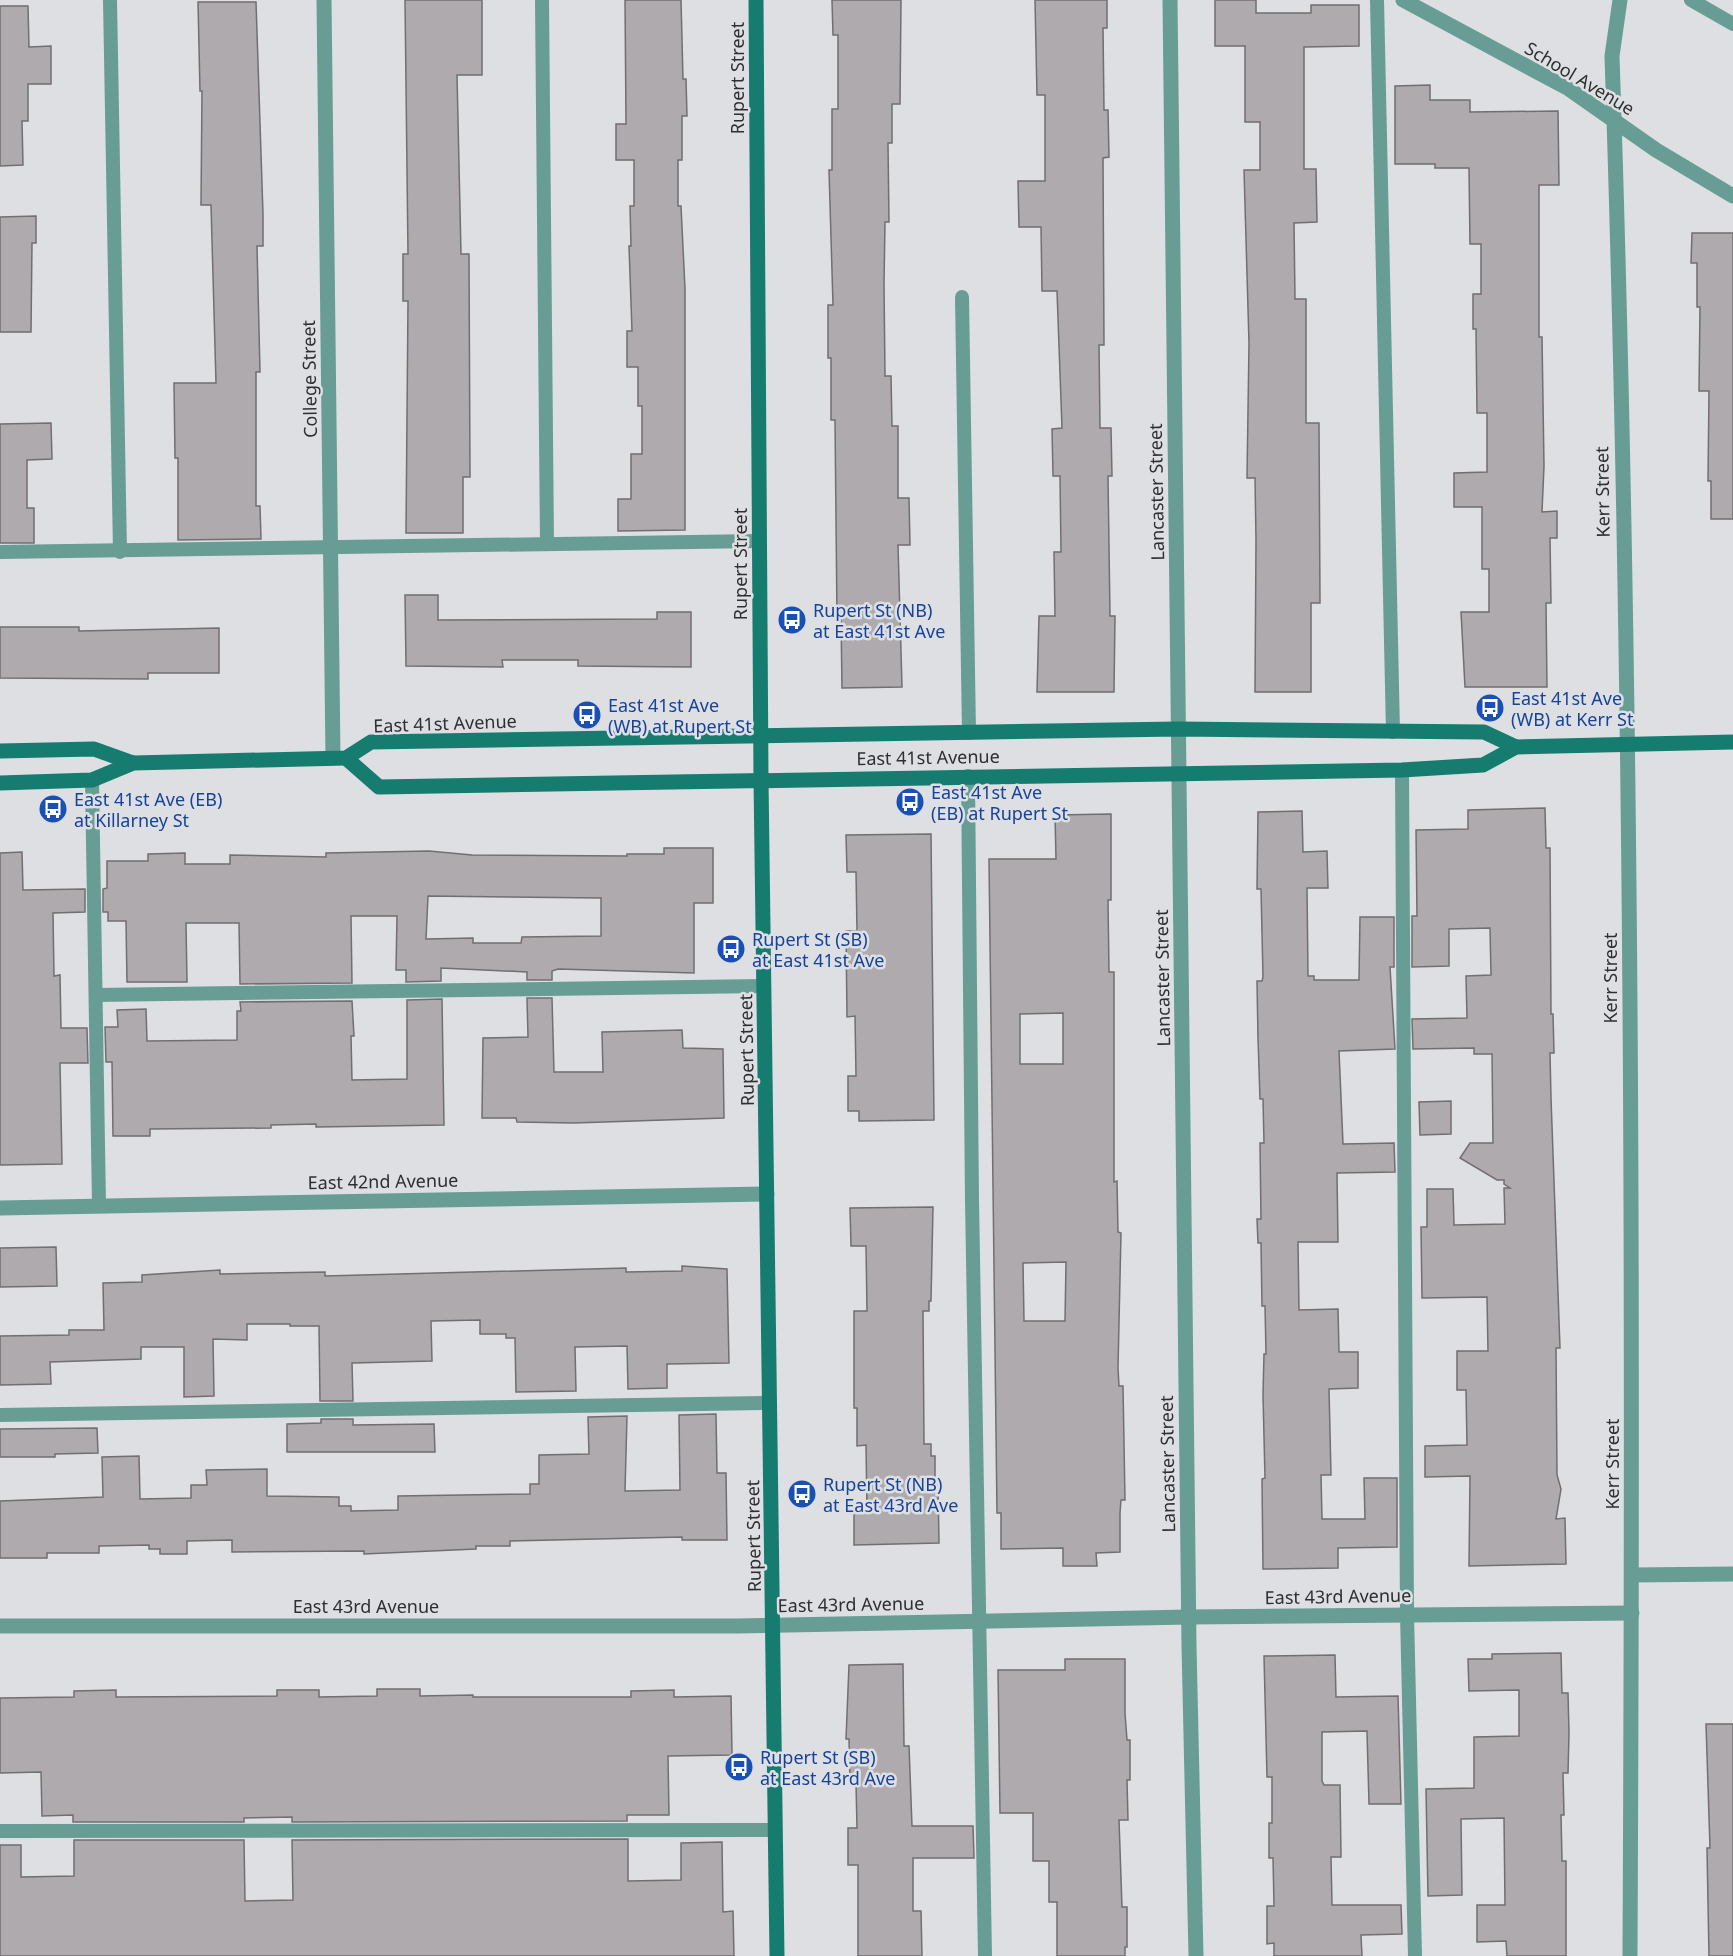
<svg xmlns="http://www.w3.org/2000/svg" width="1733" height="1956" font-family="'Noto Sans',sans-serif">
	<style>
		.building { fill: #aeaaad; stroke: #726e71; stroke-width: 1.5; fill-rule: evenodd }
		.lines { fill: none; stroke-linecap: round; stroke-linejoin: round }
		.lane { stroke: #679d94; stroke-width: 14 }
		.street { stroke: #679d94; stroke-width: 15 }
		.secondary { stroke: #167c70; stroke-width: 15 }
		.labels { text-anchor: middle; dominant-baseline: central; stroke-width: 5; stroke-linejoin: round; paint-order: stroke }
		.street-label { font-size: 18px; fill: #2f2f31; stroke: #dddfe3 }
		.transit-label { font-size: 18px; fill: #164399; stroke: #dddfe3; text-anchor: start }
	</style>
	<rect width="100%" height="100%" fill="#dddfe3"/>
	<g class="building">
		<polygon points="405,0 482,0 482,75 457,75 461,254 469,254 470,477 463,477 463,533 406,533 408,301 403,301 403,254 408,254"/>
		<polygon points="625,0 681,0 683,79 686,79 687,116 682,116 682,160 678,160 678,206 681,206 685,289 685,530 618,531 618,499 631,499 631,454 642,454 642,406 638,406 638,367 627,367 627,331 632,331 629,246 631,246 630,206 634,206 634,160 616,160 616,124 626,124"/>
		<polygon points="832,0 901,0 900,104 892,104 892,143 888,143 889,222 885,222 884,284 885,376 891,376 892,426 898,426 898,498 909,498 910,545 898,545 902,687 842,688 841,618 837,618 835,420 831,420 831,358 828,358 828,305 833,305 829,170 832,170 832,109 838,109 838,35 833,35"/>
		<polygon points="1035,0 1107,0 1107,28 1103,28 1104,110 1108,110 1109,157 1103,158 1104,345 1099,345 1100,428 1111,428 1112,476 1108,476 1110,616 1115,616 1114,692 1037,692 1039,616 1055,616 1054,552 1061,552 1060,476 1053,476 1052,429 1062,428 1057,291 1042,291 1041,227 1019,227 1018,181 1045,181 1045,95 1037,95"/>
		<polygon points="1215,0 1256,0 1256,13 1311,13 1311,5 1359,5 1359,46 1304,47 1304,169 1316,169 1317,222 1294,223 1295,299 1306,299 1306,423 1319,423 1320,603 1311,603 1311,692 1255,692 1256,540 1255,478 1247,478 1249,343 1244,170 1260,170 1260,122 1245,122 1245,46 1215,46"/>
		<polygon points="198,2 256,2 263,214 263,246 257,246 260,372 256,372 256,506 260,506 261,539 178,540 178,458 175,458 174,383 216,383 211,205 201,205 202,91 200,91"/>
		<polygon points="0,6 28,6 29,47 51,46 51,84 28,84 28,121 22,121 23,165 0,166"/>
		<polygon points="1430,85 1430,100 1470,100 1470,112 1558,111 1559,185 1539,185 1539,337 1542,337 1544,466 1542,512 1557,511 1557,538 1550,538 1551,603 1546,603 1547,687 1465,687 1461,612 1489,612 1489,569 1482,569 1482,507 1454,507 1454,473 1487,472 1487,413 1477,413 1476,329 1473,329 1473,294 1481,294 1481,244 1470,244 1469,168 1435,168 1435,164 1395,164 1395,86"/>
		<polygon points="36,216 36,243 32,243 31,332 0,332 0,217"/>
		<polygon points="1692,233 1733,233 1733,519 1711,519 1711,481 1708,481 1709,391 1699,391 1700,307 1697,307 1697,263 1691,263"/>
		<polygon points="51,423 52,459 27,460 27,508 34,508 34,543 0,543 0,424"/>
		<polygon points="405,595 438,595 438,620 657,619 657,612 691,612 691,667 578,666 578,660 502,660 503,667 406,666"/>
		<polygon points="0,627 79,627 79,631 219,628 219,673 148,673 148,679 0,678"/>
		<polygon points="1545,808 1546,848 1550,848 1551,1014 1553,1014 1554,1053 1550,1053 1551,1098 1560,1348 1556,1348 1557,1475 1561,1489 1556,1519 1565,1518 1566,1564 1469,1566 1470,1476 1425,1477 1425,1446 1467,1445 1466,1390 1457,1390 1457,1351 1488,1351 1487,1297 1422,1298 1421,1227 1427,1227 1427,1189 1453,1189 1454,1225 1505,1224 1504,1188 1510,1188 1504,1184 1504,1180 1497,1180 1460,1158 1470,1143 1493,1143 1492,1054 1474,1054 1474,1048 1413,1049 1412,1019 1467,1018 1466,976 1491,975 1490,928 1449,929 1449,966 1412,967 1412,916 1417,916 1416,830 1468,829 1468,810"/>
		<polygon points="1302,811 1303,852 1327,851 1328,888 1307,888 1308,976 1314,976 1314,980 1359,980 1360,917 1394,917 1394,967 1390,967 1395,1049 1339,1051 1343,1144 1394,1143 1395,1172 1337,1173 1338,1242 1298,1242 1299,1310 1338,1309 1339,1352 1358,1352 1358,1388 1329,1389 1331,1475 1321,1475 1322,1519 1365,1519 1364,1478 1397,1478 1397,1547 1338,1548 1338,1568 1263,1569 1262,1479 1265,1478 1263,1395 1264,1354 1266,1354 1265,1306 1262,1306 1261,1243 1258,1243 1257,1219 1261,1219 1260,1143 1264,1143 1263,1099 1260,1099 1258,1038 1257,981 1262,981 1263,977 1261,889 1257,889 1258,812"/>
		<path d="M1111 814V900H1108L1109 972H1114V1182L1117 1181 1118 1232 1121 1233 1118 1368 1119 1386H1123L1125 1500H1121L1120 1513V1552L1096 1553 1097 1566H1063V1548L1001 1549V1513H997L989 859H1056L1055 815ZM1063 1013V1064H1020V1014ZM1066 1262 1065 1321H1024L1023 1263Z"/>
		<polygon points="931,834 934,1120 859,1121 859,1111 848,1111 848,1076 856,1076 855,1016 847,1017 846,931 857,931 856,872 847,872 846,835"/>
		<path d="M664 848H713V903H694V973L558 969 552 971V980H527V972L441 968V981L406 982V970H396L397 916H351L352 983 240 984 239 923H186L187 982H127L126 921H108V912H103V889L107 888V861H148V854L185 853V864H230V855L326 857V853L429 851 472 855 627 856V854H664ZM428 896 601 898V936L522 937 521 943H473V938L426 939Z"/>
		<polygon points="22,852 23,890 85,889 85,912 53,913 54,976 60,975 61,1028 87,1028 88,1063 60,1063 62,1164 0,1165 0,853"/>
		<polygon points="527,998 552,998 554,1072 603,1072 602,1032 682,1030 683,1048 723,1049 724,1118 574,1123 517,1122 516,1118 482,1118 483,1038 528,1037"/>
		<polygon points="442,999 444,1125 316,1127 316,1124 271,1125 271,1128 150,1129 150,1136 113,1136 112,1062 106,1062 105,1027 118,1027 117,1010 146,1009 147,1041 237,1040 237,1011 241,1011 240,1002 352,1001 354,1036 351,1036 352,1080 407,1079 407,1000"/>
		<polygon points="1451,1101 1451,1134 1420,1135 1419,1102"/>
		<polygon points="933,1207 931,1301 929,1301 929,1311 923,1311 924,1444 931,1444 931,1456 935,1456 935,1483 938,1483 939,1543 854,1545 854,1511 867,1511 866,1445 857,1446 857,1408 854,1408 854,1311 867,1311 866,1246 851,1246 850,1208"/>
		<polygon points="56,1247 57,1286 0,1287 0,1248"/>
		<polygon points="682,1266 727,1269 729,1363 667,1364 667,1388 628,1389 627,1346 575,1347 576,1391 516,1392 515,1338 506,1338 506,1334 480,1334 480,1320 431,1321 432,1361 352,1363 353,1401 320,1401 319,1326 290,1326 290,1324 247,1324 247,1340 213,1339 214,1396 184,1397 184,1347 141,1347 141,1359 50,1362 51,1384 0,1385 0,1336 69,1335 69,1330 104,1330 103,1283 142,1282 142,1275 220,1270 220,1274 325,1272 325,1276 626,1268 626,1272 682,1271"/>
		<polygon points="716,1414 717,1473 726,1473 727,1540 682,1540 682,1537 510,1541 510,1546 476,1546 476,1549 364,1554 364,1551 232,1552 232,1540 187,1541 187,1554 160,1554 160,1549 149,1549 149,1545 99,1546 99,1553 47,1553 47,1558 0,1558 0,1501 103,1497 102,1457 139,1456 140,1499 191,1498 191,1485 207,1485 206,1470 267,1469 267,1496 339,1497 339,1506 351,1506 351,1511 398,1510 398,1496 530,1494 530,1484 539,1484 539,1455 589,1454 588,1417 627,1416 625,1491 680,1490 679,1415"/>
		<polygon points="321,1419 353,1419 353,1425 434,1424 435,1452 287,1452 287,1424 321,1423"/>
		<polygon points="97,1428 98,1453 55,1454 55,1457 0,1457 0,1429"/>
		<polygon points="1561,1653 1562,1693 1568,1693 1569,1733 1568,1773 1563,1773 1564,1815 1561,1815 1562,1861 1566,1861 1566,1956 1507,1956 1506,1941 1477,1942 1477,1905 1505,1905 1504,1818 1461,1819 1462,1895 1428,1896 1426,1789 1474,1788 1474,1737 1519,1736 1519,1690 1469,1691 1468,1659 1492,1659 1492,1654"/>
		<polygon points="1335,1655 1336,1697 1398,1696 1401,1804 1369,1804 1367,1731 1322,1732 1322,1781 1324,1785 1340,1785 1341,1857 1331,1857 1332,1905 1401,1905 1402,1934 1361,1935 1362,1956 1274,1956 1274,1943 1267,1944 1267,1906 1274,1906 1273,1858 1269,1858 1269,1823 1272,1823 1272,1777 1267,1777 1264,1656"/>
		<polygon points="1065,1659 1125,1659 1125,1713 1127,1740 1130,1740 1130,1780 1127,1780 1128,1820 1119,1820 1122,1907 1127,1907 1127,1947 1125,1947 1125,1956 1057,1956 1057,1902 1049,1902 1049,1861 1033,1861 1033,1813 1000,1813 998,1670 1065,1670"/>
		<polygon points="903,1664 904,1746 909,1746 912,1826 973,1826 974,1858 913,1858 913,1911 921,1911 922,1956 858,1956 858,1865 848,1865 848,1828 857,1828 856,1784 850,1784 849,1739 846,1739 849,1665"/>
		<polygon points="377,1689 420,1689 420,1696 473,1695 473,1697 631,1697 631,1691 674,1690 674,1697 731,1696 732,1755 668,1756 669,1815 627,1815 627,1821 292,1822 292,1817 244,1818 244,1822 73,1822 73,1815 42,1816 41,1772 0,1773 0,1698 74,1697 74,1691 116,1690 116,1697 277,1696 277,1690 319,1690 319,1697 377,1696"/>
		<polygon points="1706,1724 1733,1724 1733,1956 1709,1956 1707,1848 1710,1848"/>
		<polygon points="628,1839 628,1881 681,1880 681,1843 722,1842 723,1912 733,1911 734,1956 0,1956 0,1845 21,1845 21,1877 74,1876 74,1840 244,1840 245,1901 293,1900 292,1840"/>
	</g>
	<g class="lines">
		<g class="lane">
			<polyline points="110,0 120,552"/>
			<polyline points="542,0 547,544"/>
			<polyline points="1377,0 1393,732"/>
			<polyline points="1691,0 1733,24"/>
			<polyline points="962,297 969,733"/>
			<polyline points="0,552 759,541"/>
			<polyline points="1402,770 1407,1614 1415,1956"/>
			<polyline points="968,776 972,1200 985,1956"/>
			<polyline points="92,780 99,1205"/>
			<polyline points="96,995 764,986"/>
			<polyline points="0,1415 770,1403"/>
			<polyline points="0,1831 775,1830"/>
		</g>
		<g class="street">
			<polyline points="324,0 333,758"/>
			<polyline points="1170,0 1189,1646 1196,1956"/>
			<polyline points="1403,0 1569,89 1656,150 1733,196"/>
			<path d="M1620 0 1612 56C1633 689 1633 1323 1630 1956"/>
			<polyline points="0,1208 767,1194"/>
			<polyline points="1632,1575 1733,1574"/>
			<polyline points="0,1626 738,1626 1189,1617 1632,1613"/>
		</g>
		<g class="secondary">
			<polyline points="756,0 761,780 777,1956"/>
			<polyline points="0,751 94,749 133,763"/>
			<polyline points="346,758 379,787 1402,770 1483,765 1516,747 1733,742"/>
			<polyline points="0,783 92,780 133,763 346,758 371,742 1178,729 1484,732 1516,747"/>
		</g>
	</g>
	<defs>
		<g id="bus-disc" transform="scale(1.5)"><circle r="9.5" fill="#1a4fb4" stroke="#dddfe3"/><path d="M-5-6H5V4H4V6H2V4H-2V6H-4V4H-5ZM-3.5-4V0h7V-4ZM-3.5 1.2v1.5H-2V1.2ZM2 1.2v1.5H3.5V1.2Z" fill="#fff"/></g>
	</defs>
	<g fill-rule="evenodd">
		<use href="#bus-disc" x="792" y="620"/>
		<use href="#bus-disc" x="1490" y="708"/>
		<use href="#bus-disc" x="587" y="715"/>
		<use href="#bus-disc" x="910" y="802"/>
		<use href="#bus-disc" x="53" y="809"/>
		<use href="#bus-disc" x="731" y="949"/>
		<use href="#bus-disc" x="802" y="1494"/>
		<use href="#bus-disc" x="739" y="1767"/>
	</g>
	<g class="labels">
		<g class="street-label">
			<text transform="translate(737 78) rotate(-90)">Rupert Street</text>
			<text transform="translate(1580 78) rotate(31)">School Avenue</text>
			<text transform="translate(309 379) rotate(-91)">College Street</text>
			<text transform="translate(1156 492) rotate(-91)">Lancaster Street</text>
			<text transform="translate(1602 492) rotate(-91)">Kerr Street</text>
			<text transform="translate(740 564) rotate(-90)">Rupert Street</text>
			<text transform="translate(445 723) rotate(-2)">East 41st Avenue</text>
			<text transform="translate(928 757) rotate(-1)">East 41st Avenue</text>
			<text transform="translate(1162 978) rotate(-91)">Lancaster Street</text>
			<text transform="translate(1610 978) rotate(-90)">Kerr Street</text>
			<text transform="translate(746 1050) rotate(-91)">Rupert Street</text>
			<text transform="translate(383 1181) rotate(-1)">East 42nd Avenue</text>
			<text transform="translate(1167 1464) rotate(-91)">Lancaster Street</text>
			<text transform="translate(1612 1464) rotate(-90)">Kerr Street</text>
			<text transform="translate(753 1536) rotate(-91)">Rupert Street</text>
			<text transform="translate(1338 1596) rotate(-1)">East 43rd Avenue</text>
			<text transform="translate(851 1604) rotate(-1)">East 43rd Avenue</text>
			<text x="366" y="1606">East 43rd Avenue</text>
		</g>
		<g class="transit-label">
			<text x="813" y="610">Rupert St (NB)<tspan x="813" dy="21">at East 41st Ave</tspan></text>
			<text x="1511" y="698">East 41st Ave<tspan x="1511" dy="21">(WB) at Kerr St</tspan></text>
			<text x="608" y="705">East 41st Ave<tspan x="608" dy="21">(WB) at Rupert St</tspan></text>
			<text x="931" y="792">East 41st Ave<tspan x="931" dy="21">(EB) at Rupert St</tspan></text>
			<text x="74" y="799">East 41st Ave (EB)<tspan x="74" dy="21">at Killarney St</tspan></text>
			<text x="752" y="939">Rupert St (SB)<tspan x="752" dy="21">at East 41st Ave</tspan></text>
			<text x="823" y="1484">Rupert St (NB)<tspan x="823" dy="21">at East 43rd Ave</tspan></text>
			<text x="760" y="1757">Rupert St (SB)<tspan x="760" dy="21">at East 43rd Ave</tspan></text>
		</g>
	</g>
</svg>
